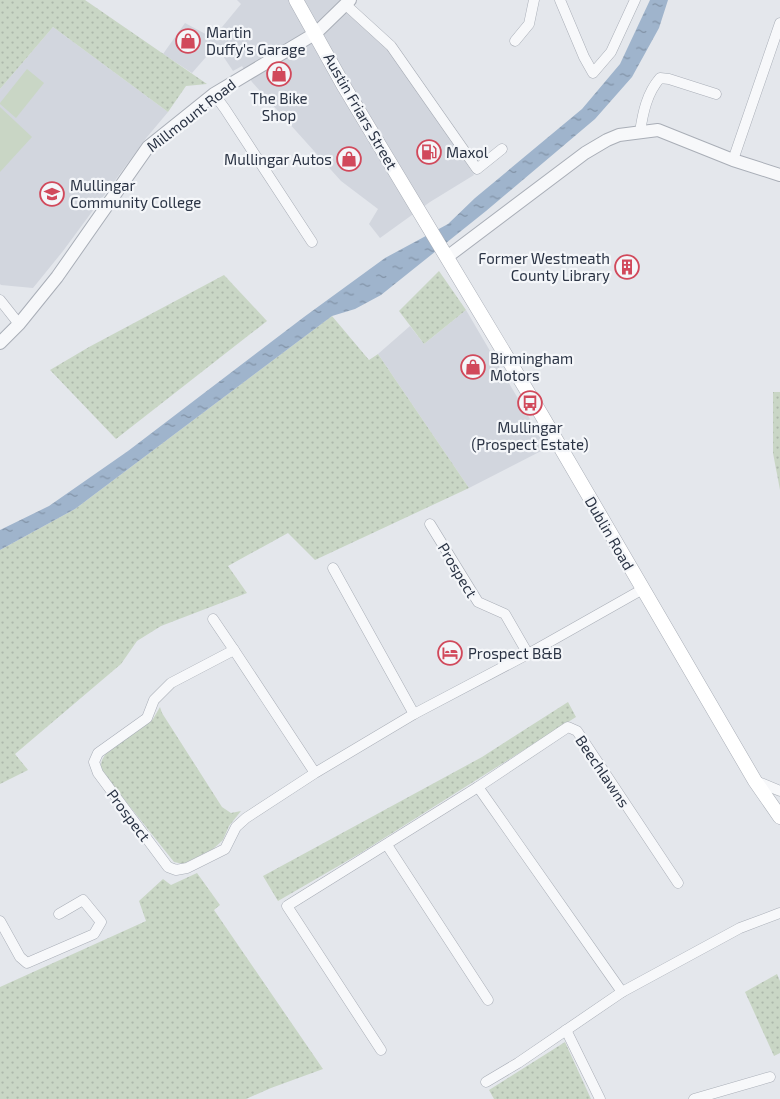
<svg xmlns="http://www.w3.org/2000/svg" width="780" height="1099" font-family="'Exo 2',sans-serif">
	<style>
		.built { fill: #d2d6de }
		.green { fill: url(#green-dots) }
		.pitch { fill: #c9d6c5 }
		.water { fill: url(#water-ripples) }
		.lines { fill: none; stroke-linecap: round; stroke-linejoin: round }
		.minor-casing { stroke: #a9aeb7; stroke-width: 11 }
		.tertiary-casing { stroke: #a9aeb7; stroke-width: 14 }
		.secondary-casing { stroke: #a9aeb7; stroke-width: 15 }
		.minor { stroke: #f7f8fa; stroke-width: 10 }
		.tertiary { stroke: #f7f8fa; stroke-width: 12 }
		.secondary { stroke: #fff; stroke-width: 14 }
		.labels { text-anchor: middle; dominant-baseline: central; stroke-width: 4.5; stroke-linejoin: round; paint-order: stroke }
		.poi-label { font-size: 15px; fill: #2b3445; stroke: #f4f6f9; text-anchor: start }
		.street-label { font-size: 15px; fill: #2b3445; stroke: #f4f6f9 }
	</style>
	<defs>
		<pattern id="green-dots" width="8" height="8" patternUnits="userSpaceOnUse" patternTransform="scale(1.25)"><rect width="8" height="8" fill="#c9d6c5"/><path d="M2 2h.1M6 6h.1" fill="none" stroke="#adb8ab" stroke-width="1.8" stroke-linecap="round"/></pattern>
		<pattern id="water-ripples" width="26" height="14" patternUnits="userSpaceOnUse" patternTransform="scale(1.25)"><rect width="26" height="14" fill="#9fb4cc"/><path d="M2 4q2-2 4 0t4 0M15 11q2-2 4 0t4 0" fill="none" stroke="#8293a7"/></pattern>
	</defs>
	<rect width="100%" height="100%" fill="#e4e7ec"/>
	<g class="built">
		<polygon points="237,0 345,0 387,48 418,90 474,175 430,202 380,238 369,224 378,209 341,181 252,82 242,66 233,71 223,56 213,49 192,73 163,54 185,23 213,38 241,4"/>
		<polygon points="53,27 168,112 147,137 63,251 33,288 1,285 0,284 0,89"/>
		<polygon points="466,310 547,448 469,488 378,354 410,326 424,344"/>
	</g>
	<g class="green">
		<polygon points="0,0 85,0 207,84 186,86 168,112 53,27 0,89"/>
		<polygon points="439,271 466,310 424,344 399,311"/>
		<polygon points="224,275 267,321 116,439 50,370 89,347"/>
		<polygon points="332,316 369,360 378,354 469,488 315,560 288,533 228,566 247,593 161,626 137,641 121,664 15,754 28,770 0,784 0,550 75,509"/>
		<polygon points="773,392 780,392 780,490 773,453"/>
		<polygon points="568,702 576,717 359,854 278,901 263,876 482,757"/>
		<polygon points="160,707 162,713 222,807 231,813 241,811 229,826 223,840 213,849 183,864 174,862 100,769 102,760 106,753 153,719"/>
		<polygon points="197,873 220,905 214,910 323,1069 271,1088 246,1099 0,1099 0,987 146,921 139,901 163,879 171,885"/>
		<polygon points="777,974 780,981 780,1053 774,1056 745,992"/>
		<polygon points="565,1042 591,1099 494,1099 489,1090"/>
	</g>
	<g class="pitch">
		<polygon points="27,69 44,83 16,118 0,104 0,103"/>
		<polygon points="0,107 32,137 0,172"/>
	</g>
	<polygon class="water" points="650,0 668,0 659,28 632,77 595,119 486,211 381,295 355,309 332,316 75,509 0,550 0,530 49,506 128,451 304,317 385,258 448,224 475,198 582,109 620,64"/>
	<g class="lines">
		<g class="minor-casing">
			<g id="minor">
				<polyline points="560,0 584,57 593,73 611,52 635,0"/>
				<polyline points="346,5 391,46 477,169 502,149"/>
				<polyline points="515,41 529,24 534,0"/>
				<polyline points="214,94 225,109 312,242"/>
				<path d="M640 132C643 112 647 93 660 78L669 79 716 94"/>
				<polyline points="733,160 780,23"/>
				<polyline points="0,300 19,324"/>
				<polyline points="430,524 478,602 505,614 528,654"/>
				<polyline points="333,568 414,714"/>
				<polyline points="213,619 234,650"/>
				<polyline points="315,773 234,650 171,683 154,700 147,718 98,753 94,762 98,773 168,867 176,870 187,868 225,849 236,827 246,818 315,773 414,714 528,654 643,589"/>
				<polyline points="756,781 780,791"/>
				<polyline points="387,845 488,1000"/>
				<polyline points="0,921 20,957 27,963 94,934 101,922 83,900 59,914"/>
				<polyline points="622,992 478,787 568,727 577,731 678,883"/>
				<polyline points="566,1030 600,1099"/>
				<polyline points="381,1050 287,906 478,787"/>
				<polyline points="486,1082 518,1063 622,992 740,928 780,913"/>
				<polyline points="694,1099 770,1077"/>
			</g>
		</g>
		<g class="tertiary-casing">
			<g id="tertiary">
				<polyline points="447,257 585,153 607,140 619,135 658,130 733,160 780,175"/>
				<polyline points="0,343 19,324 57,277 148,147 214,94 316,33 350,0"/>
			</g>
		</g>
		<g class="secondary-casing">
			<polyline id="secondary" points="296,0 345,88 541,414 755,781 780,817"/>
		</g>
		<use href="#minor" class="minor"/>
		<use href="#tertiary" class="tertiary"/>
		<use href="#secondary" class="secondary"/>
	</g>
	<defs>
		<g id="shop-ring" transform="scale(1.25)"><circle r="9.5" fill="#f4f6f9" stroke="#d1495b" stroke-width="1.5"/><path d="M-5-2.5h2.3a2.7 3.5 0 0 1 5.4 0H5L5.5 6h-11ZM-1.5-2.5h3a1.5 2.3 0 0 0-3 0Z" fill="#d1495b"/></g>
		<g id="fuel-ring" transform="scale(1.25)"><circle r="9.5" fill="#f4f6f9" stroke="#d1495b" stroke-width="1.5"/><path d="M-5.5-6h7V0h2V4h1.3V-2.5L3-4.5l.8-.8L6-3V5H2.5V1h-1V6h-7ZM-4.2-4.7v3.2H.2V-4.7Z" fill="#d1495b"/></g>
		<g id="school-ring" transform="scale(1.25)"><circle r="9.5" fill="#f4f6f9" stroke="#d1495b" stroke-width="1.5"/><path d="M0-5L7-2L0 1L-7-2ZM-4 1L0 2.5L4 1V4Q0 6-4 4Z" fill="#d1495b"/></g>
		<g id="building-ring" transform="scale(1.25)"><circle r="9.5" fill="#f4f6f9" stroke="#d1495b" stroke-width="1.5"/><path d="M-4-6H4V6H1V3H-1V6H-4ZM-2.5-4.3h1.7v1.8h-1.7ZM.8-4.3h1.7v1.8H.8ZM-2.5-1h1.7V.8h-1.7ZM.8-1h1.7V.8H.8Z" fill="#d1495b"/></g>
		<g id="bus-ring" transform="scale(1.25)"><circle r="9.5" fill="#f4f6f9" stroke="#d1495b" stroke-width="1.5"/><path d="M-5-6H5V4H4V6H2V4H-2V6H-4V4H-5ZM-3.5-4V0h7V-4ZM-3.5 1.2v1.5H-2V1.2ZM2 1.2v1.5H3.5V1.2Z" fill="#d1495b"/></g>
		<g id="hotel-ring" transform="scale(1.25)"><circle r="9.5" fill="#f4f6f9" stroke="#d1495b" stroke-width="1.5"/><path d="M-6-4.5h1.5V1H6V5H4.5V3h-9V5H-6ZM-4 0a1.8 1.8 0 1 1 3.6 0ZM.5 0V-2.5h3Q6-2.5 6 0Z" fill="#d1495b"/></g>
	</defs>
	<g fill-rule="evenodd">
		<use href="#shop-ring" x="188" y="41"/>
		<use href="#shop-ring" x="279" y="74"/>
		<use href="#fuel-ring" x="429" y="152"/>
		<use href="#shop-ring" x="349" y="159"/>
		<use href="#school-ring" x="52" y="194"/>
		<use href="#building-ring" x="627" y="267"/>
		<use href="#shop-ring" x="473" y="367"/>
		<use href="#bus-ring" x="530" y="403"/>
		<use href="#hotel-ring" x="450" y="653"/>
	</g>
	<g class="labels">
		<g class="poi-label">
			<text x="206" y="32">Martin<tspan x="206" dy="17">Duffy's Garage</tspan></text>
			<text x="279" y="98" text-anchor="middle">The Bike<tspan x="279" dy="17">Shop</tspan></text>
			<text x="446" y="152">Maxol</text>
			<text x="332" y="159" text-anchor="end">Mullingar Autos</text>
			<text x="70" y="185">Mullingar<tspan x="70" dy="17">Community College</tspan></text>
			<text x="610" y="258" text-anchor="end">Former Westmeath<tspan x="610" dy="17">County Library</tspan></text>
			<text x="490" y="358">Birmingham<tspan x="490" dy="17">Motors</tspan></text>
			<text x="530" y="427" text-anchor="middle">Mullingar<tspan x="530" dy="17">(Prospect Estate)</tspan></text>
			<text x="468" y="653">Prospect B&amp;B</text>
		</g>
		<g class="street-label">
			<text transform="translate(361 111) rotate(60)">Austin Friars Street</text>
			<text transform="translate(191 115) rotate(-38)">Millmount Road</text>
			<text transform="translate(610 533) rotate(60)">Dublin Road</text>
			<text transform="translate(458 570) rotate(59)">Prospect</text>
			<text transform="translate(603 771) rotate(56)">Beechlawns</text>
			<text transform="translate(129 815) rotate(53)">Prospect</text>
		</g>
	</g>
</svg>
